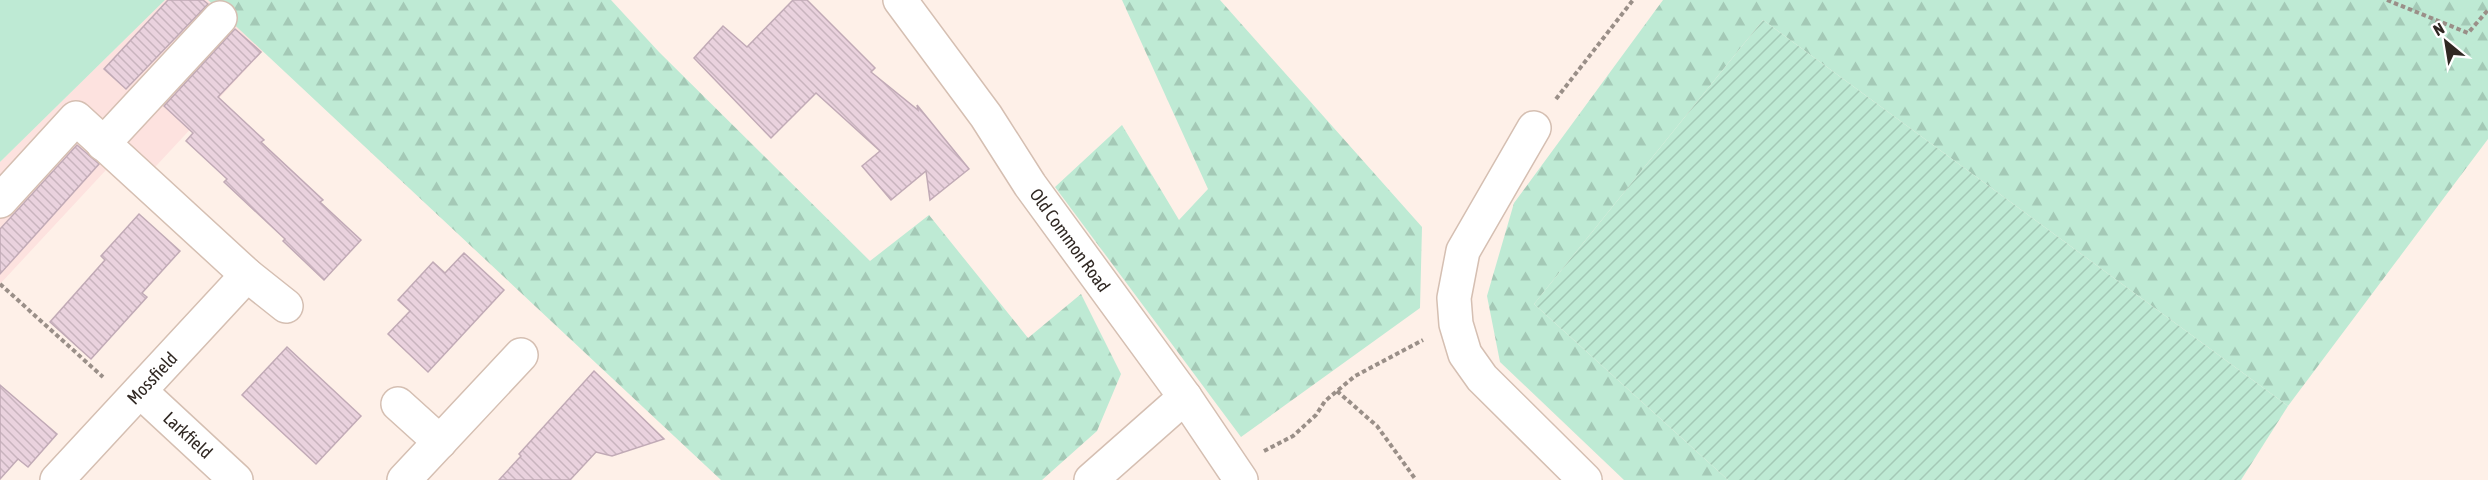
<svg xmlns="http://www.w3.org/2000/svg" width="2488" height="480" font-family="'Asap Condensed',sans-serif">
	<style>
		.industrial { fill: #fde2df }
		.grass { fill: #beead4 }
		.forest { fill: url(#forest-firs) }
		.garden { fill: url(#garden-furrows) }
		.building { fill: url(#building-back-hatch); stroke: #c1aab6; stroke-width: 1.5 }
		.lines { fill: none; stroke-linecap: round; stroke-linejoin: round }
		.minor-casing { stroke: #d5bfb2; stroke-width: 36 }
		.path { stroke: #9a8f88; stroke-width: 4; stroke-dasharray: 4.5 3; stroke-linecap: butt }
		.minor { stroke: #fff; stroke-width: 33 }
		.labels { text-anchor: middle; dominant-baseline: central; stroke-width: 5; stroke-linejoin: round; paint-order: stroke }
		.street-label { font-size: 18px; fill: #302823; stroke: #fff }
	</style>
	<defs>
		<pattern id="forest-firs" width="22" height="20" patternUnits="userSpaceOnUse" patternTransform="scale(1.5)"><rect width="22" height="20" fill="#beead4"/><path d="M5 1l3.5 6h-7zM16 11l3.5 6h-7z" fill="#a4c9b6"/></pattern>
		<pattern id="garden-furrows" width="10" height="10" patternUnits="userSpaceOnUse" patternTransform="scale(1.5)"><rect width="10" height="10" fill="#beead4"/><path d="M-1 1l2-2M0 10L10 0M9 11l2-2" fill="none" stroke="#a4c9b6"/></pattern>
		<pattern id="building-back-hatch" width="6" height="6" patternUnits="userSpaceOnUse" patternTransform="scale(1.5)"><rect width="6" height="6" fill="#ead2de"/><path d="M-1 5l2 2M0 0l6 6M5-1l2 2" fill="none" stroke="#c9b4be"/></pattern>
	</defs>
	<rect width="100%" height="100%" fill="#fef0e8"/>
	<polygon class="industrial" points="165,0 208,0 263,51 131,193 106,170 0,284 0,162"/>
	<polygon class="grass" points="0,0 165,0 0,162"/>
	<g class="forest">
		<polygon points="208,0 611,0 659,52 870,261 929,215 1028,338 1081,294 1121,374 1097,431 1042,480 721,480"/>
		<polygon points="1122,0 1220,0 1422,227 1420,308 1241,437 1055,187 1122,125 1179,220 1208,189"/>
		<polygon points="1663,0 2488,0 2488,139 2288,406 1763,20 1534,304 1728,480 1624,480 1500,362 1487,296 1514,203"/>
	</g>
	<polygon class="garden" points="1763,20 2288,406 2241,480 1728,480 1534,304"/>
	<g class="building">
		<polygon points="168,0 203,0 208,4 126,89 104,69"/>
		<polygon points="793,0 807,0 875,68 871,72 918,110 917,105 969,169 930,200 926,171 891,200 862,166 880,151 816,93 771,138 694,58 723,26 747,47"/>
		<polygon points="235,29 261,52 218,97 264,140 261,142 323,200 320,202 361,240 324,280 283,241 285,239 224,182 227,179 186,141 193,133 164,106"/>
		<polygon points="77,145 99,164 0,274 0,229"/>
		<polygon points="139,214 180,251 142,293 147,297 91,359 50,322 105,260 101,256"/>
		<polygon points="464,253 504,290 428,372 388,334 410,311 398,300 433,262 445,273"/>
		<polygon points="287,347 361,416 316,464 242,395"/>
		<polygon points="594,371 664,439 612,456 596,452 570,480 499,480 521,456 519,454"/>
		<polygon points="0,385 57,434 28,467 18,459 0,479"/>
	</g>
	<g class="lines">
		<g class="minor-casing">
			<g id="minor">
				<polyline points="900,0 986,116 1030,185 1185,397 1241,480"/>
				<polyline points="1534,128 1463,251 1454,298 1456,324 1465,354 1482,378 1585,480"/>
				<polyline points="103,144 220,18"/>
				<polyline points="0,201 76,118 247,275 286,306"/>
				<polyline points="140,391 236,480"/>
				<polyline points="398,404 440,442"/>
				<polyline points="57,480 247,275"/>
				<polyline points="404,480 521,355"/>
				<polyline points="1091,480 1185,397"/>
			</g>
		</g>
		<g class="path">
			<polyline points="2387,0 2468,33 2488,10"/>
			<polyline points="1556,99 1633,0"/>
			<polyline points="0,284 103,377"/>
			<polyline points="1337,391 1377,426 1416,480"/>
			<polyline points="1264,451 1293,436 1316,415 1325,401 1355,376 1423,340"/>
		</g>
		<use href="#minor" class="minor"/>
	</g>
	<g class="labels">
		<g class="street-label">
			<text transform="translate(1070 240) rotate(54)">Old Common Road</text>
			<text transform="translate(152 378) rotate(-47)">Mossfield</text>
			<text transform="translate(188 435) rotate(43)">Larkfield</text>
		</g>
	</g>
	<g transform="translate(2446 42) rotate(330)" stroke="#ffffff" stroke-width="4.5" paint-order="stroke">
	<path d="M0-4.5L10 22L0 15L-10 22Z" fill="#302823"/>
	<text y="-9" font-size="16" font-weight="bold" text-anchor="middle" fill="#302823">N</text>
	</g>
</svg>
